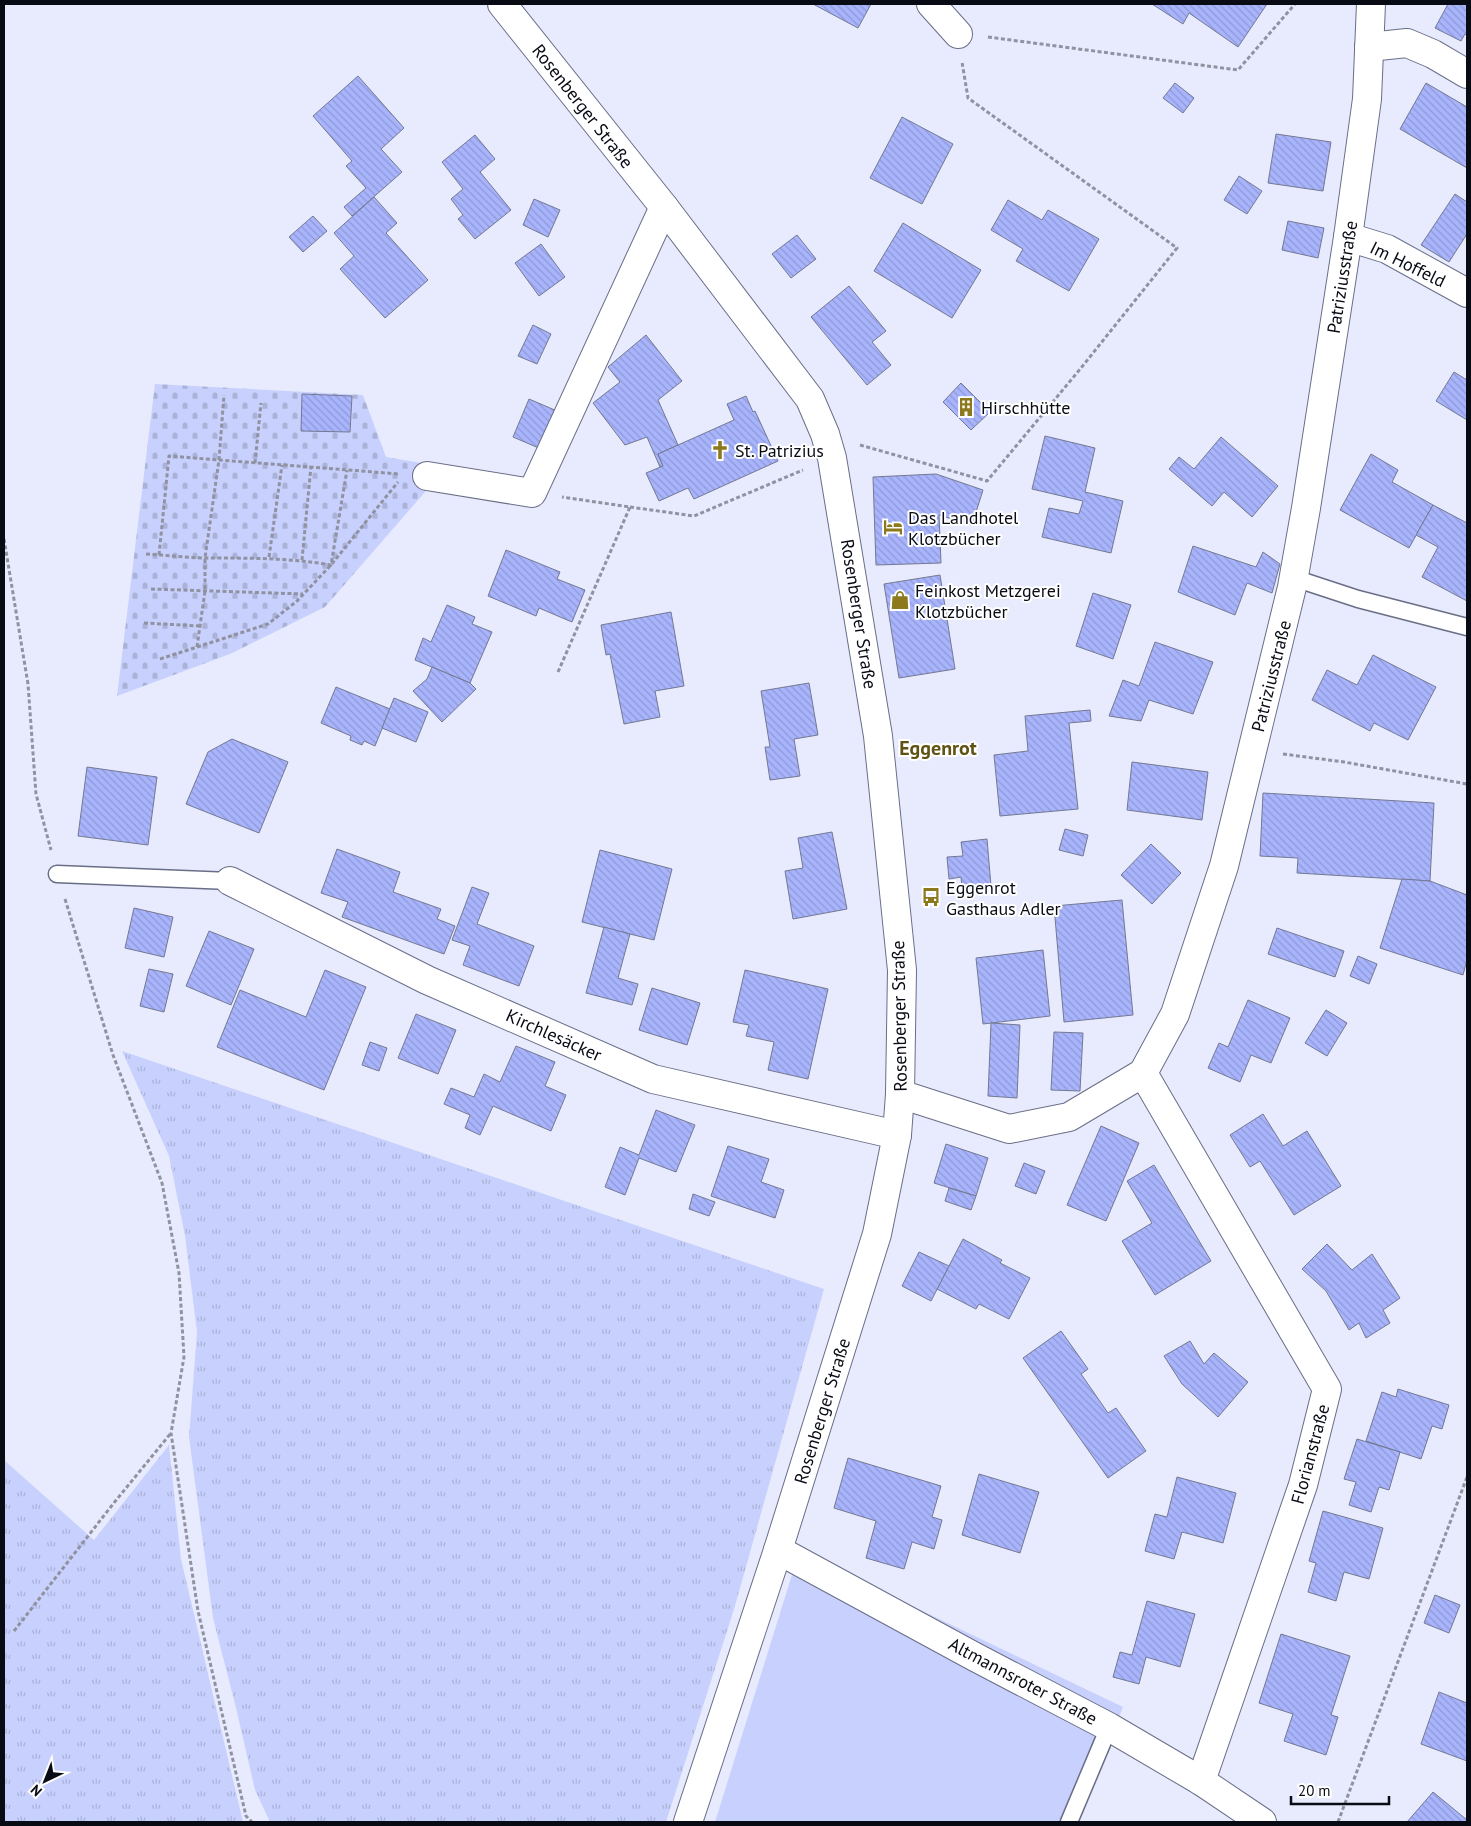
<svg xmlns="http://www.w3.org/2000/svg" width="1471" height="1826" font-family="'PT Sans',sans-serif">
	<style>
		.grass { fill: url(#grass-tufts) }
		.cemetery { fill: url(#cemetery-stones) }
		.garden { fill: #c8d1fd }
		.building { fill: url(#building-back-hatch); stroke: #737892 }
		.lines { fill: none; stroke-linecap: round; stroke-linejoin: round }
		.lane-casing { stroke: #696e87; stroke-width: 19 }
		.street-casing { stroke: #696e87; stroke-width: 30 }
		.secondary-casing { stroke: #696e87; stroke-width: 30 }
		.path { stroke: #9092a1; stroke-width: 3; stroke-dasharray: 4 2.5; stroke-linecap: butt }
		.lane { stroke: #fff; stroke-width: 16 }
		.street { stroke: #fff; stroke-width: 28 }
		.secondary { stroke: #fff; stroke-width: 28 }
		.labels { text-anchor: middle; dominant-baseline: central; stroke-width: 4; stroke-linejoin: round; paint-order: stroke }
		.street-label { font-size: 18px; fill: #090b14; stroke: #fff }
		.poi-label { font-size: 18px; fill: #090b14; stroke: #fff; text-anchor: start }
		.quarter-label { font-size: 20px; font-weight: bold; fill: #605215; stroke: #fff }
	</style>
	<defs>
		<pattern id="grass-tufts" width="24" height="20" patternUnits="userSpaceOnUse" patternTransform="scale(1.25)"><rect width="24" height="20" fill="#c8d1fd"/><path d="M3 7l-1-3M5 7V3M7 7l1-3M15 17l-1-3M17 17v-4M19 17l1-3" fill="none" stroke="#aab2d8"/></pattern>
		<pattern id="cemetery-stones" width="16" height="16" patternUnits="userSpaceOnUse" patternTransform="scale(1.25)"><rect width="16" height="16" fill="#c8d1fd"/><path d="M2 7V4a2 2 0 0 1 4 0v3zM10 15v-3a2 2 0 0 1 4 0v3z" fill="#aab2d8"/></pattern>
		<pattern id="building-back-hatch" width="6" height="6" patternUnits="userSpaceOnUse" patternTransform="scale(1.25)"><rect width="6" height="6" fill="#a8b4fc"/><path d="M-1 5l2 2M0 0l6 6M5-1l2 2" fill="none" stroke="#8f99d7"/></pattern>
	</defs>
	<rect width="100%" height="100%" fill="#e8ebfd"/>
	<g class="grass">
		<polygon points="122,1051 824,1289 735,1606 666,1822 270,1822 255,1790 236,1708 213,1618 189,1437 197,1332 185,1236 169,1156"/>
		<polygon points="169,1445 181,1559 243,1822 4,1822 4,1460 94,1540"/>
	</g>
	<polygon class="cemetery" points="155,384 363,395 386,457 427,464 425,492 325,607 230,654 117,696"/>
	<polygon class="garden" points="799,1552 1123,1707 1078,1822 715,1822"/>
	<g class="building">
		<polygon points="813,4 871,4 858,28"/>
		<polygon points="1152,4 1267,4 1238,47 1189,13 1183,24"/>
		<polygon points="1448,4 1467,4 1467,35 1465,34 1461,41 1435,28"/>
		<polygon points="358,76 404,128 381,149 402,172 352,216 344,207 366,188 346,166 352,161 313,116"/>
		<polygon points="1175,83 1194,98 1183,113 1163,98"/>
		<polygon points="1426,83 1467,107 1467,168 1400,129"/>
		<polygon points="902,117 953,144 922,204 870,178"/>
		<polygon points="1276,134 1331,142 1323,191 1268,183"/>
		<polygon points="475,135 495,159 480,172 511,210 475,239 458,219 463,215 451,199 463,189 442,162"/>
		<polygon points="1239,176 1262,191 1247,214 1224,200"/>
		<polygon points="1455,194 1467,202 1467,234 1449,262 1421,245"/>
		<polygon points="374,197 397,223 386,233 428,280 385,318 340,269 354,256 334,233"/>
		<polygon points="534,199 560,210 548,237 523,225"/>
		<polygon points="1008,200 1042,220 1048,210 1099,239 1069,291 1016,261 1023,249 991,230"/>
		<polygon points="313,216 327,231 303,252 289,237"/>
		<polygon points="1288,221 1324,228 1318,258 1282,250"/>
		<polygon points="903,223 981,270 952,318 874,271"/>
		<polygon points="797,235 816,259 791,278 772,254"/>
		<polygon points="541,244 565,277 539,296 515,263"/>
		<polygon points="849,286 886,331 872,342 891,365 867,385 811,317"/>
		<polygon points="533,325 551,334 537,364 518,356"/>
		<polygon points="646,335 682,381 658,400 678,445 658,454 663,466 660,467 647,437 625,445 593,403 620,382 608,367"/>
		<polygon points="1454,372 1467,380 1467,420 1436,401"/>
		<polygon points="961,383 990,412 971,430 943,402"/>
		<polygon points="302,394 352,396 350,432 301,431"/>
		<polygon points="746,396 753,412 755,411 778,461 694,499 688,488 659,501 646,473 663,466 658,454 734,420 727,404"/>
		<polygon points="529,399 557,411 541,449 513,437"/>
		<polygon points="1045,436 1095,448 1085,492 1123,501 1111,553 1042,537 1049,508 1079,514 1083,501 1032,489"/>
		<polygon points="1221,437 1278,486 1252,517 1224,492 1212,506 1169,469 1179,457 1194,469"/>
		<polygon points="1371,454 1398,470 1392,482 1433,505 1409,548 1340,510"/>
		<polygon points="936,474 983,490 972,525 939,515 941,563 876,565 873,477"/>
		<polygon points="1433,505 1467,523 1467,601 1422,577 1438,547 1416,535"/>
		<polygon points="1193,546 1256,567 1263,552 1280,564 1272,593 1247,583 1235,615 1178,592"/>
		<polygon points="506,550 560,572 557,579 585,590 572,622 539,608 536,616 488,596"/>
		<polygon points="940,575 955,669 899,678 884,584"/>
		<polygon points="1093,593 1131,605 1113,659 1076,646"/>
		<polygon points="447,605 475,617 472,624 492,632 470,683 415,660 423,638 431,642"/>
		<polygon points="671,612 684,686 655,691 660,717 624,724 610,654 606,655 601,625"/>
		<polygon points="1155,642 1213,662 1193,714 1149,700 1141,721 1109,716 1123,680 1139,686"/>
		<polygon points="1373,655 1436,687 1408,740 1374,723 1370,731 1312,700 1327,670 1357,685"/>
		<polygon points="432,667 470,683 476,689 442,722 413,691 427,679"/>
		<polygon points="809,683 818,735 794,739 800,776 770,780 765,747 770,747 761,691"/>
		<polygon points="336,687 390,709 375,746 364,741 362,745 350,740 351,736 321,723"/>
		<polygon points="394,698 428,712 416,742 382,728"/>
		<polygon points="1090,710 1091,721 1069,723 1078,809 1000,816 994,755 1028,751 1025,716"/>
		<polygon points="232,739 288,762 259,833 186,804 208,752"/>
		<polygon points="1132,762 1208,772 1202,820 1127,810"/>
		<polygon points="87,767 157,777 148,845 78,836"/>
		<polygon points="1263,793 1434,803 1430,881 1297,873 1298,858 1260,856"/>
		<polygon points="1065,829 1088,835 1083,856 1059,850"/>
		<polygon points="832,832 847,909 793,919 785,871 803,868 798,838"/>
		<polygon points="987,839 991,886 962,889 961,877 949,879 947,857 963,856 961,842"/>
		<polygon points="1151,844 1181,873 1152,904 1121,875"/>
		<polygon points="337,849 400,872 393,892 441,909 437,919 455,926 444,954 342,917 348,902 321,893"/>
		<polygon points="600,850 672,869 654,940 582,922"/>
		<polygon points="1402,879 1430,881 1467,895 1467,960 1463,975 1380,948"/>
		<polygon points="472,887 489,893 477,924 534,946 519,986 463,965 470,946 452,940"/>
		<polygon points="1122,900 1133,1015 1064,1022 1054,906"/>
		<polygon points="134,908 173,917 164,957 125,948"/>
		<polygon points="604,927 630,934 618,978 638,984 632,1005 586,993"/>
		<polygon points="1277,928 1344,951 1335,977 1268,954"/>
		<polygon points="209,931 254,949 231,1005 186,986"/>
		<polygon points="1043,950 1050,1016 983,1024 976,958"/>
		<polygon points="1358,956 1377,964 1369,984 1350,976"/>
		<polygon points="149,969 173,974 164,1012 140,1006"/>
		<polygon points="325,970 366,987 324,1090 217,1047 240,990 306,1017"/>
		<polygon points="745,970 828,989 808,1079 768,1070 774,1042 746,1036 749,1025 733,1022"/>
		<polygon points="652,988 700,1003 687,1045 639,1030"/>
		<polygon points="1248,1000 1290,1018 1271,1063 1251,1055 1240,1082 1208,1068 1219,1043 1228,1047"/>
		<polygon points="1326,1010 1347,1023 1327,1056 1305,1043"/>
		<polygon points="416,1014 456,1030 438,1074 398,1058"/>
		<polygon points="991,1023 1020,1025 1017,1098 988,1096"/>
		<polygon points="1054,1032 1083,1033 1080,1091 1051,1090"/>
		<polygon points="370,1042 387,1048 379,1071 362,1065"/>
		<polygon points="516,1046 555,1062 545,1086 566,1095 551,1131 493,1106 480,1135 465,1128 470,1115 444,1104 451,1088 474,1097 484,1074 500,1082"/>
		<polygon points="656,1110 695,1125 676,1172 639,1158 625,1195 605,1187 620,1147 639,1155"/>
		<polygon points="1263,1114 1283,1146 1307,1131 1341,1186 1294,1215 1260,1161 1250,1167 1230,1135"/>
		<polygon points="1101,1126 1139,1143 1106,1221 1067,1205"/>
		<polygon points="946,1144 988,1158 976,1196 934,1183"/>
		<polygon points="728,1146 769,1159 761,1182 784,1190 775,1218 711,1196"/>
		<polygon points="1024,1163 1045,1171 1036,1194 1015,1186"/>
		<polygon points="1154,1165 1211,1261 1155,1295 1122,1241 1152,1223 1127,1181"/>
		<polygon points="949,1188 976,1196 971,1210 945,1201"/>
		<polygon points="693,1194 715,1202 709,1216 689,1209"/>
		<polygon points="963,1239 1002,1260 1000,1263 1030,1278 1009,1319 979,1304 976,1309 937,1289"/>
		<polygon points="1327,1244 1352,1270 1372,1254 1400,1298 1383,1310 1390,1323 1366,1338 1359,1323 1349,1330 1326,1291 1302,1269"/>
		<polygon points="919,1252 949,1266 931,1301 902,1286"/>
		<polygon points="1061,1331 1088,1369 1081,1374 1108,1413 1116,1408 1146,1451 1108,1478 1023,1358"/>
		<polygon points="1190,1341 1204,1364 1214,1353 1248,1382 1218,1417 1182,1384 1164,1356"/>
		<polygon points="1398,1389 1449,1405 1442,1429 1432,1426 1421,1459 1366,1441 1382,1392 1396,1397"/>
		<polygon points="1357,1439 1400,1452 1389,1490 1379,1487 1371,1512 1349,1505 1356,1482 1344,1479"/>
		<polygon points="848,1458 941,1486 932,1517 942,1520 934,1549 912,1542 904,1569 866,1558 876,1521 834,1508"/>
		<polygon points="979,1474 1039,1492 1020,1553 962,1535"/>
		<polygon points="1177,1477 1236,1493 1223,1543 1182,1532 1174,1559 1145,1551 1155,1514 1167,1517"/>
		<polygon points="1323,1511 1383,1528 1369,1579 1344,1572 1336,1601 1308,1592 1316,1563 1309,1561"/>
		<polygon points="1435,1595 1460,1605 1449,1633 1424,1623"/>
		<polygon points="1147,1601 1195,1614 1180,1667 1146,1657 1139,1684 1113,1677 1120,1652 1132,1655"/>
		<polygon points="1281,1634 1350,1656 1331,1715 1338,1717 1326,1755 1284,1741 1293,1714 1259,1703"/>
		<polygon points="1439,1692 1467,1703 1467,1761 1421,1744"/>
		<polygon points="1433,1792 1467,1820 1467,1822 1407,1822"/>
	</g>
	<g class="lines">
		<g class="lane-casing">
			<g id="lane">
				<polyline points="1294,578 1358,599 1467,627"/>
				<polyline points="57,874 230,881"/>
				<polyline points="1069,1822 1109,1727"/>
			</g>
		</g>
		<g class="street-casing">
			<g id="street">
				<polyline points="931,4 958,34"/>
				<polyline points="1369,47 1407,43 1433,54 1467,74"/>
				<polyline points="1348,237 1387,249 1467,293"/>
				<polyline points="427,476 532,493 664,207"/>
				<polyline points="230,881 427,980 653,1079 897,1135"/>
				<polyline points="1143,1073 1327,1389 1303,1485 1201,1781"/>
				<polyline points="900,1094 1009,1129 1069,1117 1143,1073 1175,1014 1224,866 1292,587 1306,508 1348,237 1367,99 1371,4"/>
				<polyline points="778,1550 975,1657 1109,1727 1201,1781 1262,1822"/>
			</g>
		</g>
		<g class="secondary-casing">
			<polyline id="secondary" points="502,4 664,207 810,399 825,434 832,458 878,736 902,970 900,1094 897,1135 877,1234 778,1550 688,1822"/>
		</g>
		<g class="path">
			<polyline points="988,37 1238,70 1295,4"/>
			<polyline points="860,445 987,481 1081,368 1177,248 968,98 962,62"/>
			<polyline points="255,463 261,403"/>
			<polyline points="630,507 694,516 803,470"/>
			<polyline points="4,539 28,684 36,794 51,850"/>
			<path d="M146 554C167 555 187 558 208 558 250 558 290 558 331 565L347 470"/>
			<polyline points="159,555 169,456 399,474"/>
			<polyline points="269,557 282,465"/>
			<polyline points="302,560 311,466"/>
			<polyline points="151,589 303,594"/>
			<polyline points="144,623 200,626"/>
			<polyline points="197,647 205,591 205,558 219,460 224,395"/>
			<polyline points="160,659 268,624 297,601 331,565 398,482"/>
			<polyline points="558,672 630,507 562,497"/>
			<polyline points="1283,754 1344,762 1467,784"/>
			<polyline points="65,899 113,1055 162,1183 179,1273 184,1357 171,1433 198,1611 246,1816 252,1822"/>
			<polyline points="14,1631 113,1504 171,1433"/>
			<polyline points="1338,1822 1467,1477"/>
		</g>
		<use href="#lane" class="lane"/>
		<use href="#street" class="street"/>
		<use href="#secondary" class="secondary"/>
	</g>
	<defs>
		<g id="building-bare" transform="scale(1.5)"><path d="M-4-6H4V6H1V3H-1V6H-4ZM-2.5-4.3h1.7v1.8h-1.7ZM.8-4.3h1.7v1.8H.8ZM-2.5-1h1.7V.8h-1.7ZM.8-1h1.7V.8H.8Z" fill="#8c781d" stroke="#fff" stroke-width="2.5" paint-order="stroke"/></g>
		<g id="church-bare" transform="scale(1.5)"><path d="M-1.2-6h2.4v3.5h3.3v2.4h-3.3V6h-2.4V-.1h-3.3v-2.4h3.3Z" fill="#8c781d" stroke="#fff" stroke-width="2.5" paint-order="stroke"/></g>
		<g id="hotel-bare" transform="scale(1.5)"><path d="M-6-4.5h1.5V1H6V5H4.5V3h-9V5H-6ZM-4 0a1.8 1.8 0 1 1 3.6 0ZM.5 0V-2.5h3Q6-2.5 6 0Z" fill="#8c781d" stroke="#fff" stroke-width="2.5" paint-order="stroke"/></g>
		<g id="shop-bare" transform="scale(1.5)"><path d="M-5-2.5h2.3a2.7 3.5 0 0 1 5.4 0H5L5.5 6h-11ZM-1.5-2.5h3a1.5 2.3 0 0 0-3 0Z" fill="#8c781d" stroke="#fff" stroke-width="2.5" paint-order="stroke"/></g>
		<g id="bus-bare" transform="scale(1.5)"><path d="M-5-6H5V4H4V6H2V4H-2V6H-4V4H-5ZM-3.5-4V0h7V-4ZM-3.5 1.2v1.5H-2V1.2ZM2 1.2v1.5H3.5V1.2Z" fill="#8c781d" stroke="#fff" stroke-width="2.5" paint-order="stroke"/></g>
	</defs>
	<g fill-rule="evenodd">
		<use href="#building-bare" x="966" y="407"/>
		<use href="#church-bare" x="720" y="450"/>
		<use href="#hotel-bare" x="893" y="527"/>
		<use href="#shop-bare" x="900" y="600"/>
		<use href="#bus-bare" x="931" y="897"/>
	</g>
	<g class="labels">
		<g class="street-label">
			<text transform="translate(583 106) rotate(52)">Rosenberger Straße</text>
			<text transform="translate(1408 264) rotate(26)">Im Hoffeld</text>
			<text transform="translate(1342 277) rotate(-81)">Patriziusstraße</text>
			<text transform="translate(859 614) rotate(81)">Rosenberger Straße</text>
			<text transform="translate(1271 676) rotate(-76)">Patriziusstraße</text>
			<text transform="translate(899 1016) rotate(-91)">Rosenberger Straße</text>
			<text transform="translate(554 1035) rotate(24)">Kirchlesäcker</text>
			<text transform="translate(822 1411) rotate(-73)">Rosenberger Straße</text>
			<text transform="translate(1310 1454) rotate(-75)">Florianstraße</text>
			<text transform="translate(1023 1681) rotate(28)">Altmannsroter Straße</text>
		</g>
		<g class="poi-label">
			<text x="981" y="407">Hirschhütte</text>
			<text x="735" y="450">St. Patrizius</text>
			<text x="908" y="517">Das Landhotel<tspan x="908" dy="21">Klotzbücher</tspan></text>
			<text x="915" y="590">Feinkost Metzgerei<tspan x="915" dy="21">Klotzbücher</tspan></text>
			<text x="946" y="887">Eggenrot<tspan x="946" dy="21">Gasthaus Adler</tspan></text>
		</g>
		<g class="quarter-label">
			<text x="938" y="748">Eggenrot</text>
		</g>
	</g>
	<rect width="1471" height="1826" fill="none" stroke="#090b14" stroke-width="10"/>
	<g transform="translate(45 1781) rotate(223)" stroke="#ffffff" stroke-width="4" paint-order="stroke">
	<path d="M0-4L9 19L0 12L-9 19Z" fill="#090b14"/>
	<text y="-8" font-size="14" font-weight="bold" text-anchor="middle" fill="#090b14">N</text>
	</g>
	<path d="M1291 1796v8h98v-8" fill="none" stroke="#090b14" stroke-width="2.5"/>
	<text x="1298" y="1796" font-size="15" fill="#090b14" stroke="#ffffff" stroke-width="4" paint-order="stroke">20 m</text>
</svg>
